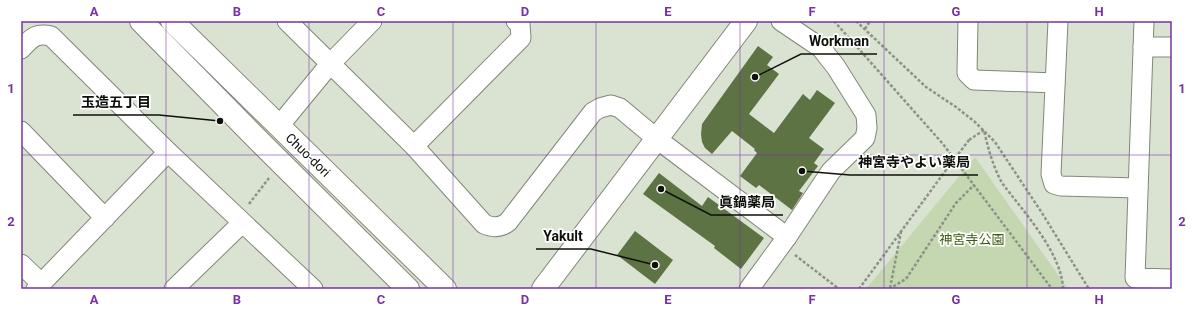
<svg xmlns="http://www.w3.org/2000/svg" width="1193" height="310" font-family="Roboto,'Noto Sans JP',sans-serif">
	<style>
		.green { fill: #c5d7b1 }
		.building { fill: #5e7344 }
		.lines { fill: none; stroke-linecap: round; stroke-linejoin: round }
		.minor-casing { stroke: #818879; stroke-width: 21 }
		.tertiary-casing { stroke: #818879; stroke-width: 24 }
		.path { stroke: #8c9286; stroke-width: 2.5; stroke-dasharray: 3 2; stroke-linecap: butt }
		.minor { stroke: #fff; stroke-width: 19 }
		.tertiary { stroke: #fff; stroke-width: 22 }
		.path-bridge { stroke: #8c9286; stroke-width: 2.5; stroke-dasharray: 3 2; stroke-linecap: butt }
		.grid { fill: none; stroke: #7732a6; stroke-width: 1; stroke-opacity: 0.55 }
		.labels { text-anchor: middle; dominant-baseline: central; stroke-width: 3.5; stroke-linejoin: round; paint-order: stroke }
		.street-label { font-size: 13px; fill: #0e110b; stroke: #fff }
		.park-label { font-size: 13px; fill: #3e590e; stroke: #fff }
		.leader { fill: none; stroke: #0e110b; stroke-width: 1.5 }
		.callout-dot { fill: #0e110b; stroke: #fff; stroke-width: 1.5 }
		.callout-label { font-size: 14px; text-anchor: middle; font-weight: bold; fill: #0e110b; stroke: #fff; stroke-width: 3.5; stroke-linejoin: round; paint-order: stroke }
		.neatline { fill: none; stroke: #7732a6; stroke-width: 1.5 }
		.grid-label { font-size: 13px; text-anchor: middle; font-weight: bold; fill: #7732a6 }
	</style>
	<rect width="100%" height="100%" fill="#dae2d2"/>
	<polygon class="green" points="975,157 1068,289 866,289"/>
	<g class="building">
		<polygon points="758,46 773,57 767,65 779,74 749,114 774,133 803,94 810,100 817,90 835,103 809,138 824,149 814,163 818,166 799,191 803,193 792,210 759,185 756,188 740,176 757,153 754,150 755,149 732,131 712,154 705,148 702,142 701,134 702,124"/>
		<polygon points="659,173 702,206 708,197 764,238 741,269 714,248 715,246 643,194"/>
		<polygon points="635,231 673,260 655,284 617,255"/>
	</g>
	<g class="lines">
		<g class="minor-casing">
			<g id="minor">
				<path d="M287 21 414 146 484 224C493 228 500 228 508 222L593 112 600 108 611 105 620 108 657 139 787 237"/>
				<polyline points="968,21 967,73 974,80 1055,83"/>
				<polyline points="1058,21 1051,174 1054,184 1061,186 1138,188"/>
				<polyline points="1144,21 1135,278 1172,279"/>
				<polyline points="1143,47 1172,47"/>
				<path d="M21 49C31 39 35 32 51 36L168 152 313 289"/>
				<polyline points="279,126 330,64 372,21"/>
				<polyline points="21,131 105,218"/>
				<polyline points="414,146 521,38 520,24 516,21"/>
				<polyline points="21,264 41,283"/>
				<polyline points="36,289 168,152"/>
				<polyline points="174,289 242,223"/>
				<polyline points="749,289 787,237 831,171 865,138 867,128 866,115 836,67 821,48 781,21"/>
			</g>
		</g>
		<g class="tertiary-casing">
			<g id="tertiary">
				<polyline points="141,21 261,143 408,289"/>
				<polyline points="172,21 445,289"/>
				<polyline points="543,289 746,21"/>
			</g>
		</g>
		<g class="path">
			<polyline points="834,21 943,144 1052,289"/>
			<polyline points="856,21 926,87 956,107 975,122 995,142 1042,213 1089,289"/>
			<polyline points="865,29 870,21"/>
			<path d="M969 140 984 130C988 149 993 166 1002 183 1023 211 1062 253 1063 289"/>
			<polyline points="249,204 269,178"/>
			<polyline points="795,255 839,289"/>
			<polyline points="890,288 901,232"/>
			<polyline points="859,289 946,170"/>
			<polyline points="889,289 906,279 956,203 974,185"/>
		</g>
		<use href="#minor" class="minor"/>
		<use href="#tertiary" class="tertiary"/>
		<polyline class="path-bridge" points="946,170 969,140"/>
	</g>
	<path class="grid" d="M166 21V289M309 21V289M453 21V289M596 21V289M740 21V289M884 21V289M1027 21V289M21 155H1172"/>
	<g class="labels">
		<g class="street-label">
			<text transform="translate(308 155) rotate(44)">Chuo-dori</text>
		</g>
		<g class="park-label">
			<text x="972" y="239">神宮寺公園</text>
		</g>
	</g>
	<path class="leader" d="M755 77L801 54H877M220 121L159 115H73M802 171L850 175H978M661 189L711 215H783M655 265L591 249H536"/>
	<g class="callout-dot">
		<circle cx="755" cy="77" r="4"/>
		<circle cx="220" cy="121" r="4"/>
		<circle cx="802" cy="171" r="4"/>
		<circle cx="661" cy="189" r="4"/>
		<circle cx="655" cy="265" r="4"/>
	</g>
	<g class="callout-label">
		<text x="839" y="46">Workman</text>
		<text x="116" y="107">玉造五丁目</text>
		<text x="914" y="167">神宮寺やよい薬局</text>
		<text x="747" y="207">眞鍋薬局</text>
		<text x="563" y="241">Yakult</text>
	</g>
	<rect width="1193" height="310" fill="none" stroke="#ffffff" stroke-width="44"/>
	<rect x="22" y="22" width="1149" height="266" class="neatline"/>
	<g class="grid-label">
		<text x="94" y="16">A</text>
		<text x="237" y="16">B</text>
		<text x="381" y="16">C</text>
		<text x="525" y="16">D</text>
		<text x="668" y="16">E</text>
		<text x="812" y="16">F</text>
		<text x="956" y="16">G</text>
		<text x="1099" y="16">H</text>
		<text x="11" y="93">1</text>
		<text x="1182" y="93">1</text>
		<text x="11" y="226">2</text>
		<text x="1182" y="226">2</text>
		<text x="94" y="304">A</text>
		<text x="237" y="304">B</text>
		<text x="381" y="304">C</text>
		<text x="525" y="304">D</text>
		<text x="668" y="304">E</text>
		<text x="812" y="304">F</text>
		<text x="956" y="304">G</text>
		<text x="1099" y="304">H</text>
	</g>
</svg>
